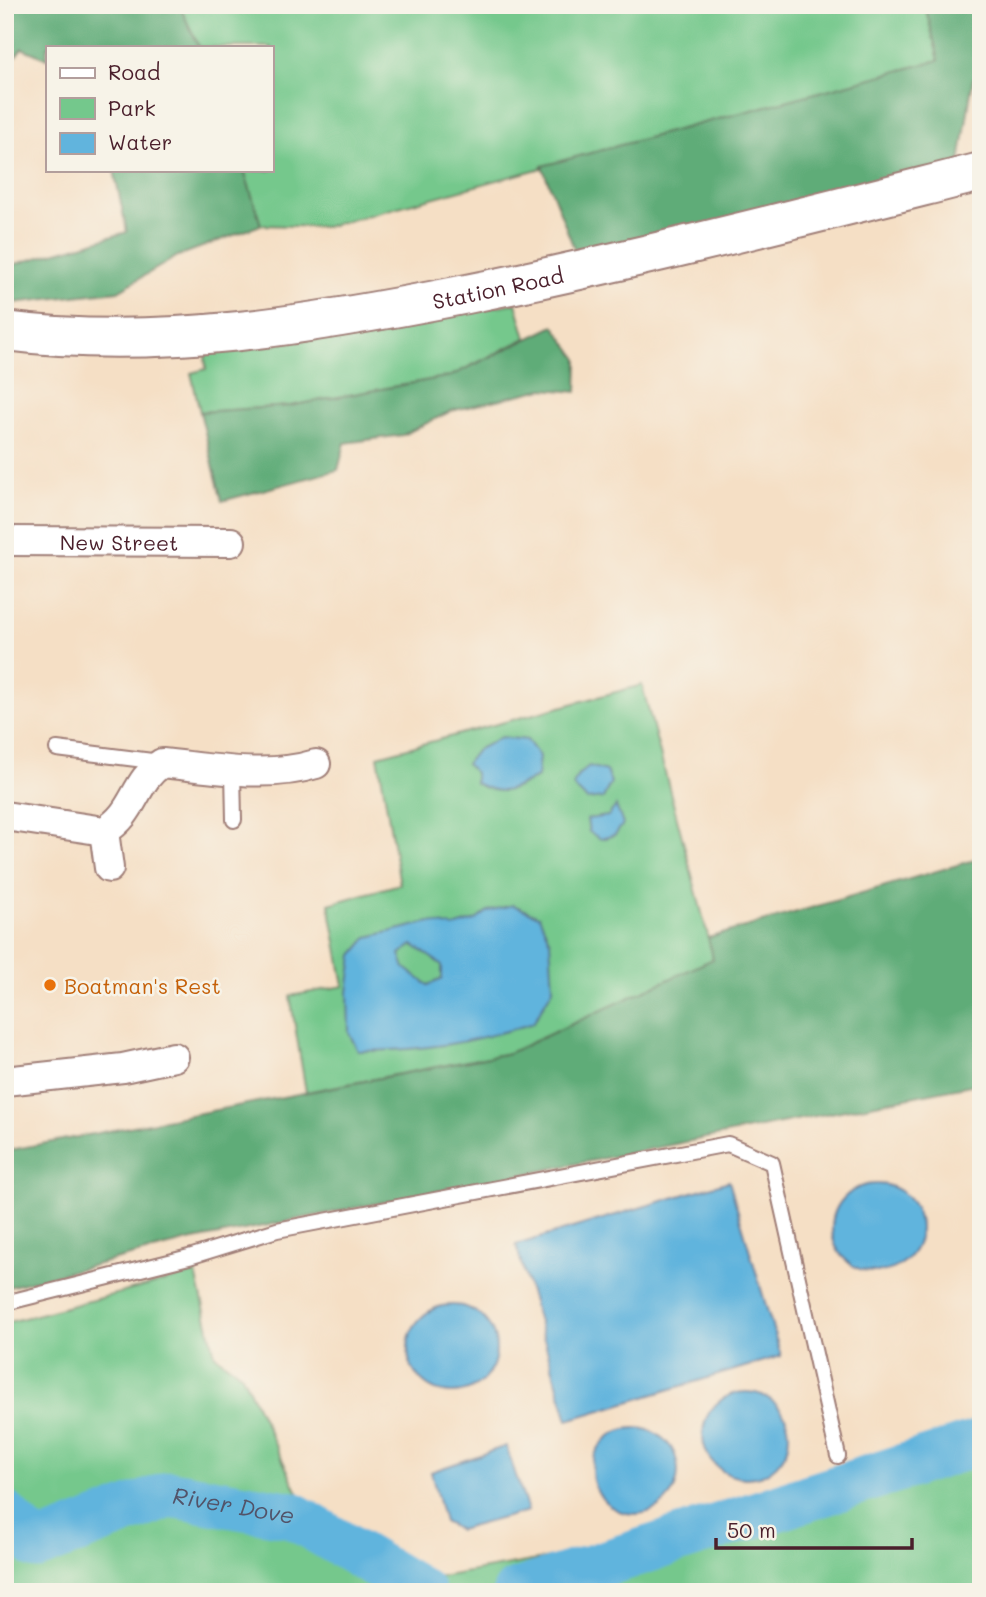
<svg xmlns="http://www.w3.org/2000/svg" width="986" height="1597" font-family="Mali,sans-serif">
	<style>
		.green { fill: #74c88c; stroke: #5f745c; stroke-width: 2 }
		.forest { fill: #5fac78; stroke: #546652; stroke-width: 2 }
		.water { fill: #61b4dd; stroke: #566a84; stroke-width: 2; fill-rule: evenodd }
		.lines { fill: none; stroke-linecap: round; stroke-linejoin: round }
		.river { stroke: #61b4dd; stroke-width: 47 }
		.lane-casing { stroke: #a07f78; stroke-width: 18 }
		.street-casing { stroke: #a07f78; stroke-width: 32 }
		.secondary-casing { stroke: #a07f78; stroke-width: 42 }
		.lane { stroke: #fff; stroke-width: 14 }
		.street { stroke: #fff; stroke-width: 28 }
		.secondary { stroke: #fff; stroke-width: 38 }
		.food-dot { fill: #e8710a; stroke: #f7f3e8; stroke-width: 2.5 }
		.labels { text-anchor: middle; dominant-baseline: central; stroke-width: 5; stroke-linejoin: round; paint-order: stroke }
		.street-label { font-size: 21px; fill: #4a1f2b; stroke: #f7f3e8 }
		.food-label { font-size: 21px; fill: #c56008; stroke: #f7f3e8; text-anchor: start }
		.water-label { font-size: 23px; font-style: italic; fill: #525369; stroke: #f7f3e8 }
	</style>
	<rect width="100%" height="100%" fill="#f7f3e8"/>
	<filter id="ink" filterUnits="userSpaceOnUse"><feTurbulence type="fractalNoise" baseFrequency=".0143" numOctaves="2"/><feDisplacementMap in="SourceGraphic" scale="14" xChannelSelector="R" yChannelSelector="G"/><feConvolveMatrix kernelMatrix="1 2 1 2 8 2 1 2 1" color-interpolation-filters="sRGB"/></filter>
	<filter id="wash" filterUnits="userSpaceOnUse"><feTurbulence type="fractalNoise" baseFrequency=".00686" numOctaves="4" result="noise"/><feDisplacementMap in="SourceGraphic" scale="28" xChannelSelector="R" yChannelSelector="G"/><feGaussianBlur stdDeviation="1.57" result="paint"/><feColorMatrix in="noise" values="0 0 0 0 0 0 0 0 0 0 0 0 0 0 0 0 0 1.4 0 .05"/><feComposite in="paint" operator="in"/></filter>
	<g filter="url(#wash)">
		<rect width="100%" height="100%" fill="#f5dfc5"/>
		<g class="green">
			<polygon points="179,5 925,5 939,60 325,227 261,225 244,170 271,170 271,47 199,47"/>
			<polygon points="516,303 526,338 451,376 290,406 200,412 191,373 206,369 205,353 342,335"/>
			<polygon points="642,685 714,959 509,1053 306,1092 290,996 344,986 329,904 400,884 378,756"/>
			<polygon points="196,1273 215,1355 242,1375 301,1499 440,1577 601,1549 981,1423 981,1592 5,1592 5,1323"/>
		</g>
		<g class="forest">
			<polygon points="5,5 179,5 199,47 47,47 47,59 22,48 5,70"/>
			<polygon points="925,5 981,5 981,76 973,79 959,169 579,261 542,166 939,60"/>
			<polygon points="114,170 244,170 261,225 178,256 118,291 5,304 5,267 127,232"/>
			<polygon points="554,326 578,359 577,392 543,389 451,411 403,435 345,443 338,470 222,501 200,412 290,406 451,376"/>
			<polygon points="981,858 981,1083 189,1241 5,1288 5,1151 509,1053 713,959 708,938"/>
		</g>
		<g class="water">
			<path d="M501 737 527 740 539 756 537 777C510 791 503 797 475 783V773L466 764 477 750Z"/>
			<polygon points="589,766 606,771 611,782 603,798 587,800 573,786 578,775"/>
			<polygon points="616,806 623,824 615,835 601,839 589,832 587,819 608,816"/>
			<path d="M513 905 539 916 550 941 553 989 533 1023C472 1043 423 1051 358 1051L349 1033 348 992 353 955 368 937 430 922 454 927 476 920 488 911ZM413 945 442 965V979L428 985 405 968 400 954Z"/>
			<polygon points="729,1181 781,1356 568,1420 516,1245"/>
			<circle cx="876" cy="1228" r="44"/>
			<circle cx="452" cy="1349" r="44"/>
			<circle cx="746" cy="1435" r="43"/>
			<circle cx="635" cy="1471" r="43"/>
			<polygon points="506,1446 528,1511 459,1530 444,1522 431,1472"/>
		</g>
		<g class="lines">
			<g class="river">
				<path id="s1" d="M5 1515 37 1546 171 1494 292 1515 422 1592"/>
				<polyline points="516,1592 981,1442"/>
			</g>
		</g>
	</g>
	<g filter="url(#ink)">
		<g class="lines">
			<g class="lane-casing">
				<g id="lane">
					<polyline points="57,749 160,762"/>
					<polyline points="233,770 234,820"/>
					<polyline points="5,1303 189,1257 277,1230 728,1144 772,1163 838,1456"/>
				</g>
			</g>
			<g class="street-casing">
				<g id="street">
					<path id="s2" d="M5 541 231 542"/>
					<path d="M5 816 104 831C136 813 133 782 162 763 212 768 267 779 316 764"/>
					<polyline points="104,831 109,868"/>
					<polyline points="5,1081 123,1068 174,1057"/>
				</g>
			</g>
			<g class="secondary-casing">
				<g id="secondary">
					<path id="s3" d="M5 331C160 351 315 324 467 294 640 259 810 215 981 172"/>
				</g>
			</g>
			<use href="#lane" class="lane"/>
			<use href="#street" class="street"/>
			<use href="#secondary" class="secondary"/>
		</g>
	</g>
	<circle class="food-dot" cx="50" cy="985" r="7"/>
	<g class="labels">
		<g class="street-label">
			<text stroke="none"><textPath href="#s3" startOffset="497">Station Road</textPath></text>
			<text stroke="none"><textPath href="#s2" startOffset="114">New Street</textPath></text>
		</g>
		<g class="food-label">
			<text x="64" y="985">Boatman's Rest</text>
		</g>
		<g class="water-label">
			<text stroke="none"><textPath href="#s1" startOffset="252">River Dove</textPath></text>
		</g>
	</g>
	<rect width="986" height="1597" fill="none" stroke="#f7f3e8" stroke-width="28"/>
	<rect x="46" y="46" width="228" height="126" fill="#f7f3e8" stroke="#b29e9c" stroke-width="2"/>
	<rect x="60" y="68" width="35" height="10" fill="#ffffff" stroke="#b29e9c" stroke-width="2"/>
	<text x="108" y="80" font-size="21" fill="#4a1f2b">Road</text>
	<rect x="60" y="98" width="35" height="21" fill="#74c88c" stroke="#b29e9c" stroke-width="2"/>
	<text x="108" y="116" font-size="21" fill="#4a1f2b">Park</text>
	<rect x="60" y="133" width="35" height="21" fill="#61b4dd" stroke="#b29e9c" stroke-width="2"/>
	<text x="108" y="150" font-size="21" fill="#4a1f2b">Water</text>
	<path d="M716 1538v10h196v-10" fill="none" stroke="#4a1f2b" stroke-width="3.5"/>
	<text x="727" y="1538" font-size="21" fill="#4a1f2b" stroke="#f7f3e8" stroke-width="5" paint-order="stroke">50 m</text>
</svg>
